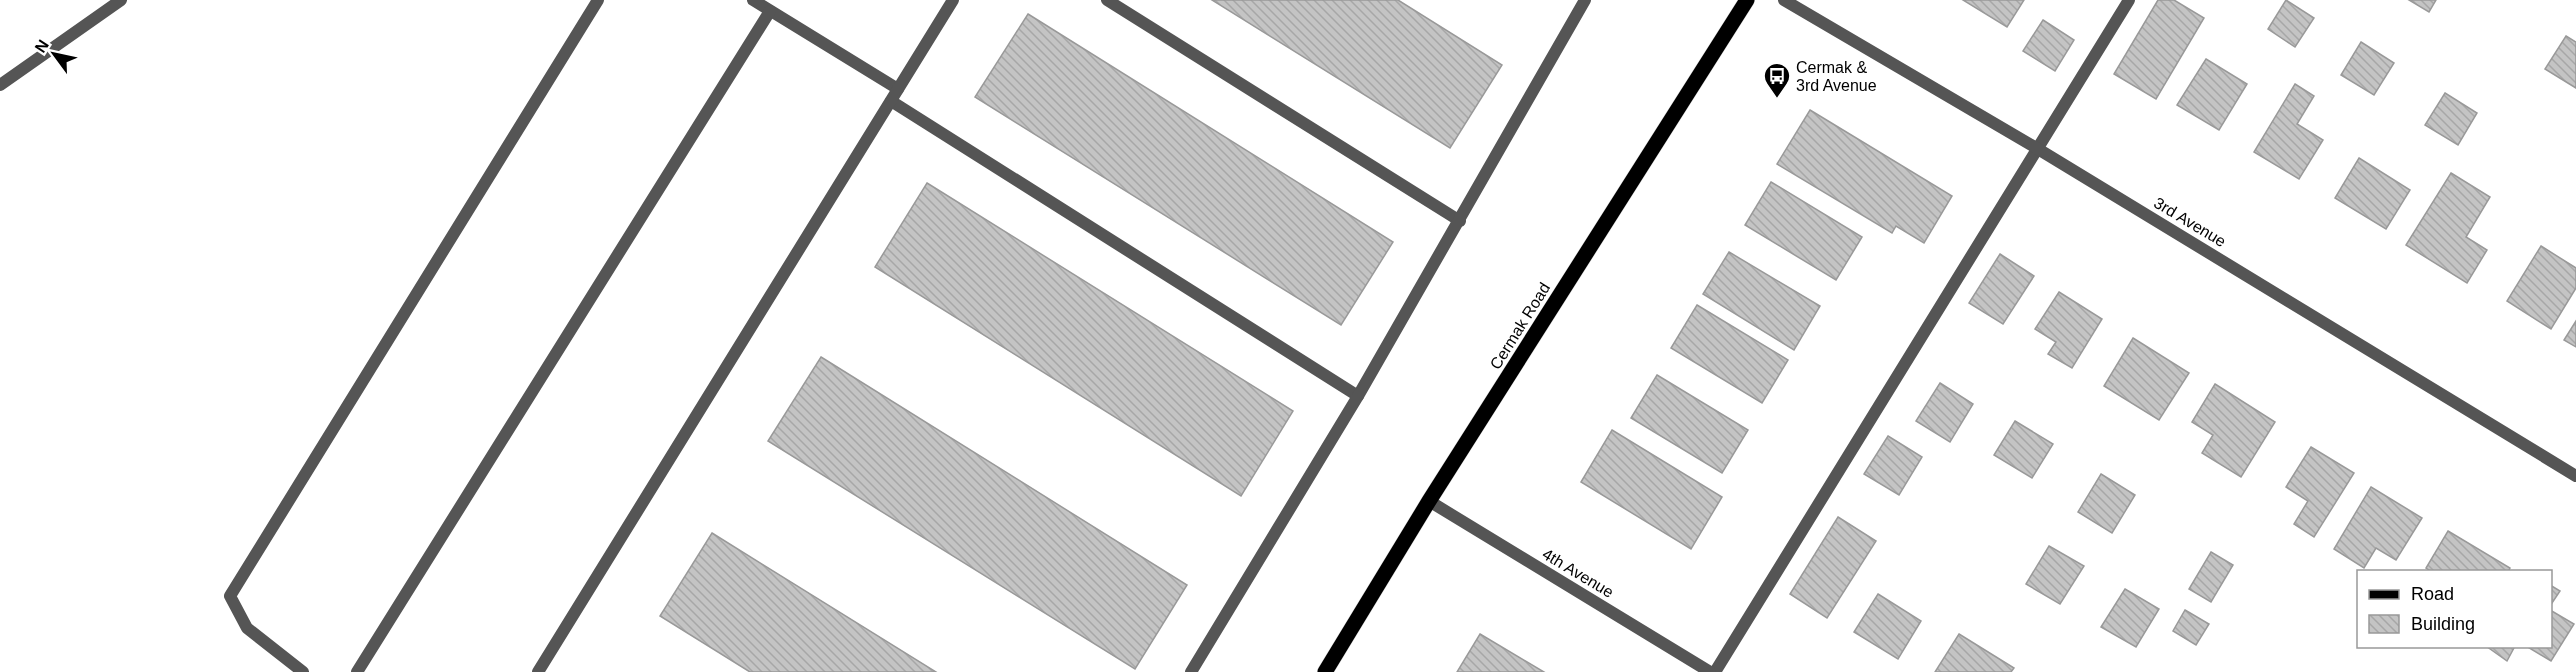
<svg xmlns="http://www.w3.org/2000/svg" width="2576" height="672" font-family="Helvetica,sans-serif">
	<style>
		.building { fill: url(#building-back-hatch); stroke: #999; stroke-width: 1.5 }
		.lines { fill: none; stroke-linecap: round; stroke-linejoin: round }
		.primary-casing { stroke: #dbdbdb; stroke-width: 16 }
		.lane { stroke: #555; stroke-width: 12 }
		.street { stroke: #555; stroke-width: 12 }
		.primary { stroke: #000; stroke-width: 15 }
		.labels { text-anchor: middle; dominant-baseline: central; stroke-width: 4.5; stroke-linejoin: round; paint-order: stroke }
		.poi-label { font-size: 16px; fill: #000; stroke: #fff; text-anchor: start }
		.street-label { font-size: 16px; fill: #000; stroke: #fff }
	</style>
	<defs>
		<pattern id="building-back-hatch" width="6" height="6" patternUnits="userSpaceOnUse" patternTransform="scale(1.5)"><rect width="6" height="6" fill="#c4c4c4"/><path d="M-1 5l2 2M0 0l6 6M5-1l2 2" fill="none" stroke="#a7a7a7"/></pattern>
	</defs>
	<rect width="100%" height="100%" fill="#fff"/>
	<g class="building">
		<polygon points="1212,0 1398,0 1502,65 1450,148"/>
		<polygon points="1963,0 2024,0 2007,27"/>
		<polygon points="2158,0 2174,0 2204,18 2156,99 2114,74"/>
		<polygon points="2286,0 2314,18 2295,47 2268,29"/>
		<polygon points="2409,0 2436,0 2429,12"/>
		<polygon points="1028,14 1393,242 1341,325 975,97"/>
		<polygon points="2043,20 2074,40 2055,71 2023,51"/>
		<polygon points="2566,36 2576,42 2576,88 2545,69"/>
		<polygon points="2361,42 2394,63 2374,95 2341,75"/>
		<polygon points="2206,59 2247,84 2219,130 2177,105"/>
		<polygon points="2295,84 2314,96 2297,124 2323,140 2299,179 2254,152"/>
		<polygon points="2445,93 2477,113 2458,145 2425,125"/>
		<polygon points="1810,110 1952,196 1924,243 1896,226 1892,233 1777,164"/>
		<polygon points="2359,158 2410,190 2386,229 2335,198"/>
		<polygon points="2451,173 2490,197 2466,237 2487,250 2467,283 2406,245"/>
		<polygon points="1771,182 1862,237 1836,280 1745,225"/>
		<polygon points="927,183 1293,411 1241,496 875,267"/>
		<polygon points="2541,246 2576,268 2576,288 2551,329 2507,301"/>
		<polygon points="1729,252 1820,306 1794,350 1703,294"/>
		<polygon points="2000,254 2034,276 2003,324 1969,303"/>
		<polygon points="2059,292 2102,319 2072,368 2048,354 2056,342 2035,329"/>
		<polygon points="1697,305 1788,360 1762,403 1671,348"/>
		<polygon points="2576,321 2576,347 2564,340"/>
		<polygon points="2133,338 2189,373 2159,420 2104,386"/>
		<polygon points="821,357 1187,585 1135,669 768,441"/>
		<polygon points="1657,375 1748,430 1722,473 1631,418"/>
		<polygon points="1940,383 1973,404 1950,442 1916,421"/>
		<polygon points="2215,384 2275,422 2241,477 2202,453 2213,435 2192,422"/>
		<polygon points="2015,421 2053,444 2032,478 1994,455"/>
		<polygon points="1612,430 1722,497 1691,549 1581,482"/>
		<polygon points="1888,436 1922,457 1899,495 1864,474"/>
		<polygon points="2311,447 2354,473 2314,537 2294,524 2308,501 2286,487"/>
		<polygon points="2101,474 2135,495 2112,533 2078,512"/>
		<polygon points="2371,487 2422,518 2396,560 2376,548 2364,568 2334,549"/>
		<polygon points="1838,517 1876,541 1827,618 1790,594"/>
		<polygon points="2448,531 2510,568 2508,572 2432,572 2426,568"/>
		<polygon points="712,533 936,672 750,672 660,616"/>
		<polygon points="2049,546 2084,566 2060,604 2026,584"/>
		<polygon points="2211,552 2233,565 2211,602 2189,589"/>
		<polygon points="2550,585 2560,591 2550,606"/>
		<polygon points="2125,589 2159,609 2136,647 2101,627"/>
		<polygon points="1878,594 1921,621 1898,659 1854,632"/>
		<polygon points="2185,610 2209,624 2196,645 2173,631"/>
		<polygon points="2550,610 2574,624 2551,661 2526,646 2550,646"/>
		<polygon points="1480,634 1544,672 1457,672"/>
		<polygon points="1959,634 2014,668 2011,672 1935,672"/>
		<polygon points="2486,646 2515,646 2507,661"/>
	</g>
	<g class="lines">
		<g class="primary-casing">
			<polyline id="primary" points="1325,672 1429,501 1747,0"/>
		</g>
		<g class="lane">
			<polyline points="753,0 898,89"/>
			<polyline points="1107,0 1460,221"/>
			<polyline points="0,85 121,0"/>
			<polyline points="891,101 1358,396"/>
			<polyline points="303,672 247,628 230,596 598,0"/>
			<polyline points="357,672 770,11"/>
			<polyline points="538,672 953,0"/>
			<polyline points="1191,672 1358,396 1585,0"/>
			<polyline points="1715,672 2129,0"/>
		</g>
		<g class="street">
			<polyline points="1784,0 2038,149 2576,476"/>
			<polyline points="1429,501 1710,672"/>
		</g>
		<use href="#primary" class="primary"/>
	</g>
	<defs>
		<g id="bus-pin" transform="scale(1.35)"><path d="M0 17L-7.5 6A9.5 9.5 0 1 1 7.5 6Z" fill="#000" stroke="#fff"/><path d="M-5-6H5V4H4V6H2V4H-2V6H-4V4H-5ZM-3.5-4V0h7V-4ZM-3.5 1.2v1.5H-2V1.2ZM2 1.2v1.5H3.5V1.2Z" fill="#fff"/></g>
	</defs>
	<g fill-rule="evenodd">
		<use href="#bus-pin" x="1777" y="76"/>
	</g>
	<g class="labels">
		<g class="poi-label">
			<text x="1796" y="67">Cermak &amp;<tspan x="1796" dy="18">3rd Avenue</tspan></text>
		</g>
		<g class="street-label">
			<text transform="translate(2190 222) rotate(31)">3rd Avenue</text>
			<text transform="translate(1520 326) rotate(-58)">Cermak Road</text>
			<text transform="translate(1578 573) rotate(31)">4th Avenue</text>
		</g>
	</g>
	<rect x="2357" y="570" width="195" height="78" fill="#ffffff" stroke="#999999" stroke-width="1.5"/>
	<rect x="2369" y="590" width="30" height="9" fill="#000000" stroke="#999999" stroke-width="1.5"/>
	<text x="2411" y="600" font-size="18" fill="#000000">Road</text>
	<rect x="2369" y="615" width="30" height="18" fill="url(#building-back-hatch)" stroke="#999999" stroke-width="1.5"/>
	<text x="2411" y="630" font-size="18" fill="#000000">Building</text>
	<g transform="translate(54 54) rotate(303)" stroke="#ffffff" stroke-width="4.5" paint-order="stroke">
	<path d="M0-4.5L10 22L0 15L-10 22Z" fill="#000000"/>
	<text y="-9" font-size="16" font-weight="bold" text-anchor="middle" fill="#000000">N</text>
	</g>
</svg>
